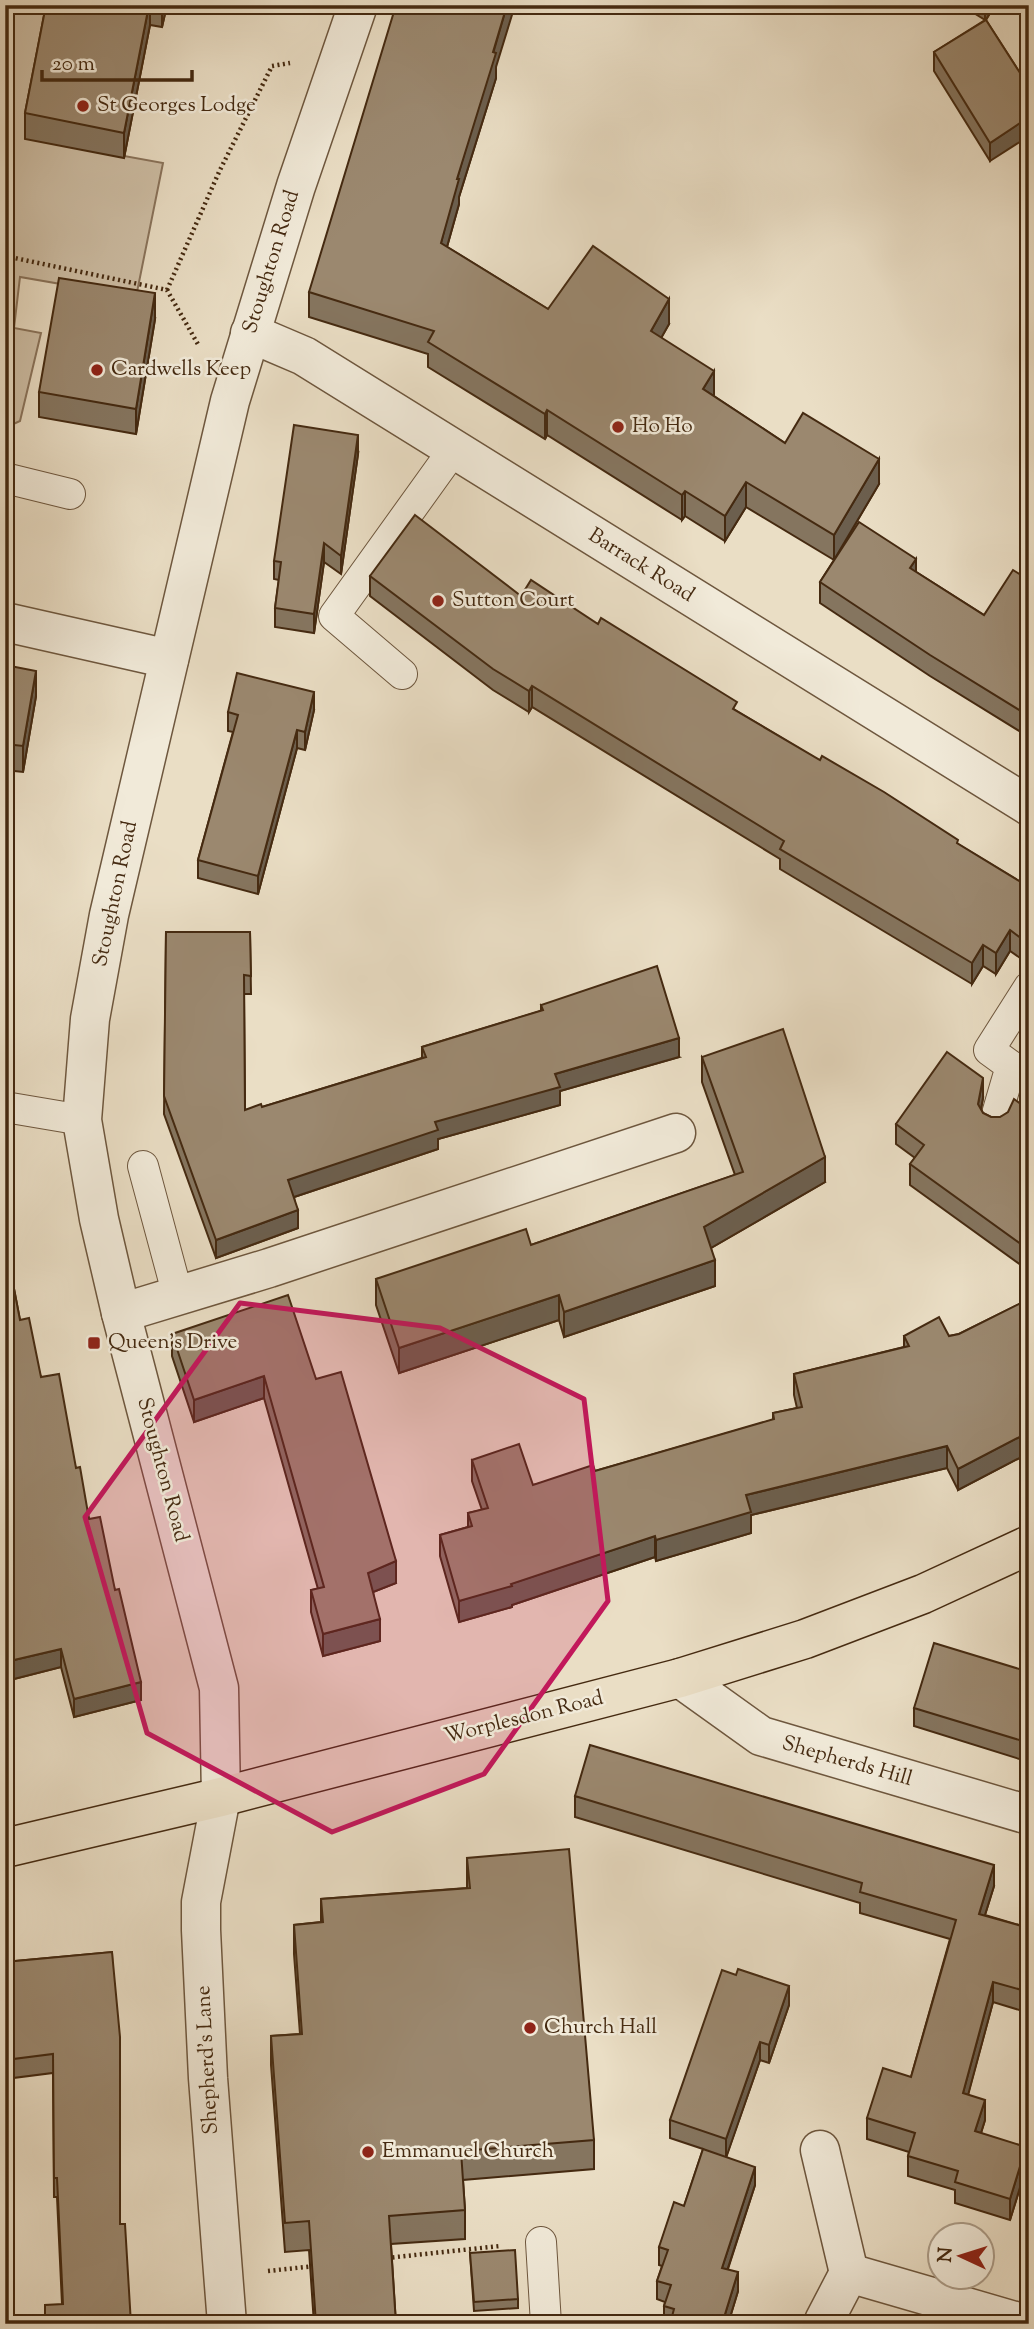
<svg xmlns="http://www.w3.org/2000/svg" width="1034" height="2329" font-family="'Sorts Mill Goudy',serif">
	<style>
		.green { fill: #cebfa6; stroke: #8a745c; stroke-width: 2 }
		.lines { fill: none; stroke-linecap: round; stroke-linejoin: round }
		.service-casing { stroke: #6e573e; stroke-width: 32 }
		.minor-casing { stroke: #6e573e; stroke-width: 41 }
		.tertiary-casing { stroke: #6e573e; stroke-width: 41 }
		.primary-casing { stroke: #452a11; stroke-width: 41 }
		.path { stroke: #452a11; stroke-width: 4.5; stroke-dasharray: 2 3.5; stroke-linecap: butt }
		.service { stroke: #f1ead9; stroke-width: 30 }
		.minor { stroke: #f1ead9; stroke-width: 38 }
		.tertiary { stroke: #f1ead9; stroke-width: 38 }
		.primary { stroke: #eadec5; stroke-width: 38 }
		.wall { fill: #85755f; stroke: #452a11; stroke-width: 2 }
		.shaded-wall { fill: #6c5f4e; stroke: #452a11; stroke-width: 2 }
		.building { fill: #9b886f; stroke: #452a11; stroke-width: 2 }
		.marked { fill: #c2185b; fill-opacity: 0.2; stroke: #c2185b; stroke-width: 5; stroke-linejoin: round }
		.poi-dot { fill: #8f2418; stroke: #f1ead9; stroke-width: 2.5 }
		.labels { text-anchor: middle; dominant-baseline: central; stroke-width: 5; stroke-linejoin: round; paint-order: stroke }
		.poi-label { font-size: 21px; fill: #452a11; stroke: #f1ead9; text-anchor: start }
		.street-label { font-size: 21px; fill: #452a11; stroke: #f1ead9 }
	</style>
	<rect width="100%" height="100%" fill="#eadec5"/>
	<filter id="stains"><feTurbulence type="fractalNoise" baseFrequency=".00286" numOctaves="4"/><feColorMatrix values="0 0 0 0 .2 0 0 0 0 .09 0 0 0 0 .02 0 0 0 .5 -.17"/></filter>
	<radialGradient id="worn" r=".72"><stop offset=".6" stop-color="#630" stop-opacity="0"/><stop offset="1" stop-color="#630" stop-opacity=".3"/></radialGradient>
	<polygon class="green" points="5,5 46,5 25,138 163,163 136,297 20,277 14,328 41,333 20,421 5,428"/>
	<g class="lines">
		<g class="service-casing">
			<g id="service">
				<polyline points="5,478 70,494"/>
				<polyline points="402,674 334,616 454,449"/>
				<polyline points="5,1107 82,1120"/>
				<polyline points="995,1121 1011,1066 989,1050 1029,987"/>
				<polyline points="143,1166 178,1296"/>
				<polyline points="541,2242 546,2324"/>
			</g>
		</g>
		<g class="minor-casing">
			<g id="minor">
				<polyline points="250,333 304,356 1029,806"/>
				<polyline points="5,622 169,659"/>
				<polyline points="121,1313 269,1268 676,1133"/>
				<polyline points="680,1678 761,1736 1029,1815"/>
				<polyline points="221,1797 201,1902 201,1930 208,2078 227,2324"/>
				<polyline points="820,2150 849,2273"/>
				<polyline points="824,2321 849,2273 1025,2324"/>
			</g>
		</g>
		<g class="tertiary-casing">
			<polyline id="tertiary" points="221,1797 219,1688 121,1313 99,1219 82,1120 90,1019 109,915 230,401 296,186 358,5"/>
		</g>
		<g class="primary-casing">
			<polyline id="primary" points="5,1848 221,1797 680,1678 805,1639 923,1594 1029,1545"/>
		</g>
		<g class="path">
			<polyline points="5,199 9,200 5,236"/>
			<polyline points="5,256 167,290 199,346"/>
			<polyline points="167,290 219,172 272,66 290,63"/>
			<polyline points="387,2258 500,2246"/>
			<polyline points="268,2271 315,2266"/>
		</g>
		<use href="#service" class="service"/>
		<use href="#minor" class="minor"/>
		<use href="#tertiary" class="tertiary"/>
		<use href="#primary" class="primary"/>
	</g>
	<g class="wall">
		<polygon points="46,5 167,5 162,27 150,25 124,158 25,139 25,113"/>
		<polygon points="961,5 995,5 986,20 1029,87 990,161 934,71 934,52 985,20"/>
		<polygon points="496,67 496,78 459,197 459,204 447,247 548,309 669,324 661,338 714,396 785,443 879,484 837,555 916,572 984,615 1029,580 1029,737 930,676 820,603 820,582 834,560 746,507 725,541 685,516 682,520 547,435 545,439 428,367 428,354 309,317 309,292"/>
		<polygon points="155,319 136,434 39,417 39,392"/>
		<polygon points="358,454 341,574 324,562 314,633 275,627 275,608 279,580 274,579 274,561"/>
		<polygon points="370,576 521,596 598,624 737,711 1029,887 1029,964 1010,951 996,974 983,966 972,984 780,869 780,859 532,707 529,712 493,690 370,596"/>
		<polygon points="5,665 36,696 23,772 5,770"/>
		<polygon points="314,710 305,750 297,748 258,894 198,878 198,860 233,732 228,731 228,712"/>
		<polygon points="166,932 250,932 251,994 244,994 245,1110 262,1107 422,1058 422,1047 541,1011 541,1005 679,1057 560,1091 560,1105 438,1139 438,1149 294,1197 298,1228 216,1258 164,1114"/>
		<polygon points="702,1057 825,1182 711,1248 715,1286 564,1337 559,1320 399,1373 376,1305 376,1279 531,1245 735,1175 702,1082"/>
		<polygon points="983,1098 981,1109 983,1113 991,1117 1000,1117 1029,1110 1029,1271 910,1185 910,1164 915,1158 896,1144 896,1124"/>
		<polygon points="5,1242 20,1320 41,1377 76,1468 89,1519 115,1590 141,1700 74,1717 61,1667 14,1679 7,1653 5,1536"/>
		<polygon points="1029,1299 1029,1453 958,1490 947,1468 751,1515 751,1533 656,1561 655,1557 512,1605 512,1607 459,1622 440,1556 440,1535 468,1527 468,1513 482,1510 472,1481 472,1460 533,1485 595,1471 773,1420 773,1413 797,1408 794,1395 794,1374 904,1347 904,1336 949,1336 959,1334"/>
		<polygon points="172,1334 316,1379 396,1583 373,1592 380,1641 323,1656 311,1612 311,1590 318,1589 264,1398 194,1422 172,1356"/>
		<polygon points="1029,1672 1029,1762 914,1726 914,1708"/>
		<polygon points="575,1796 994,1886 985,1915 1029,1928 1029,2013 993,2002 968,2094 985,2120 981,2133 1026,2168 1010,2220 955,2203 955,2190 908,2176 908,2156 909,2152 867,2139 867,2118 911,2077 950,1939 860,1913 860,1903 575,1817"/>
		<polygon points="467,1858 594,2140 594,2169 463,2180 465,2210 465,2239 391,2244 396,2324 314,2324 309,2250 285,2252 271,2065 271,2036 300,2034 294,1954 294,1925 321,1922 321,1899 467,1888"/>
		<polygon points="112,1952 120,2224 131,2324 62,2304 57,2197 54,2197 53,2073 5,2079 5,1962"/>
		<polygon points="789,2005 769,2063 760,2060 726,2157 755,2185 728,2269 738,2291 728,2324 664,2324 664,2306 665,2302 657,2299 657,2281 662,2266 659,2265 659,2247 684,2206 703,2149 670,2138 670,2120"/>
		<polygon points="470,2253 518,2299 518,2308 474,2311"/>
	</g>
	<g class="shaded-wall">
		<polygon points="149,5 150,5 150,25 124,158 124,133"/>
		<polygon points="162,5 167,5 162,27"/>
		<polygon points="507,5 515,5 496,67 496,78 459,197 459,204 441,268 441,243 457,179"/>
		<polygon points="985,5 995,5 985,21"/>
		<polygon points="1029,117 1029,136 990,161 990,143"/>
		<polygon points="155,293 155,319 136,434 136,409"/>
		<polygon points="669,299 669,324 651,356 651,331"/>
		<polygon points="714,371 714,396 703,389"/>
		<polygon points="547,410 547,435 545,439 545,414"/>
		<polygon points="358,435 358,454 341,574 341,556"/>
		<polygon points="879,459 879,484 834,560 834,535"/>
		<polygon points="746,482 746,507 725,541 725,516"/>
		<polygon points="685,491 685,516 682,520 682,495"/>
		<polygon points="324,543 324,562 314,633 314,614"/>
		<polygon points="916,559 916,580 910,568"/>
		<polygon points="36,671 36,696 23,772 23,746"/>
		<polygon points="532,686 532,707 529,712 529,691"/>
		<polygon points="314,692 314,710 305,750 305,732"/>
		<polygon points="297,730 297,748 258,894 258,876"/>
		<polygon points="1010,930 1010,951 996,974 996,953"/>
		<polygon points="983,945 983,966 972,984 972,963"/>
		<polygon points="679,1038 679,1057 560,1091 560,1105 438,1139 438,1149 288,1199 288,1180 555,1074"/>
		<polygon points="983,1078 983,1098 978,1124 978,1104"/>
		<polygon points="825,1157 825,1182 704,1252 704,1227"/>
		<polygon points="298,1210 298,1228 216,1258 216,1240"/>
		<polygon points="715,1260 715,1286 564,1337 564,1312"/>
		<polygon points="559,1295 559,1320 399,1373 399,1348"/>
		<polygon points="264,1376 264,1398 194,1422 194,1400"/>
		<polygon points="1029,1432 1029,1453 958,1490 958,1469"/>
		<polygon points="947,1446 947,1468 751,1515 751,1533 656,1561 656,1540 746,1495"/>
		<polygon points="655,1536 655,1557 512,1605 512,1607 459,1622 459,1601"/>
		<polygon points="396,1561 396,1583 368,1594 368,1573"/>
		<polygon points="380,1619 380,1641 323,1656 323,1634"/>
		<polygon points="7,1635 7,1653 5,1654 5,1636"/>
		<polygon points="61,1649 61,1667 14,1679 14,1660"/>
		<polygon points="141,1682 141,1700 74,1717 74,1699"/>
		<polygon points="994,1865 994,1886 979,1934 979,1914"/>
		<polygon points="993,1982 993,2002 963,2114 963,2093"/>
		<polygon points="789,1986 789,2005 769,2063 769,2045"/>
		<polygon points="760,2042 760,2060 726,2158 726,2139"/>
		<polygon points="985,2100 985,2120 975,2152 975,2131"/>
		<polygon points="1026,2147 1026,2168 1010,2220 1010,2199"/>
		<polygon points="755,2167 755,2185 722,2286 722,2268"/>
		<polygon points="738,2272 738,2291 728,2324 722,2324"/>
	</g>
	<g class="building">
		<polygon points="46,5 149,5 124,133 25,113"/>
		<polygon points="396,5 507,5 493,52 496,53 457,179 459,179 441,243 548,309 593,246 669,299 651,331 714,371 703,389 785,443 803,413 879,459 834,535 746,482 725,516 685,491 682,495 547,410 545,414 428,342 434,331 309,292"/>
		<polygon points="986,20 1029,87 1029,117 990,143 934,52"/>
		<polygon points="59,278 155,293 136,409 39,392"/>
		<polygon points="294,425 358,435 341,556 324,543 314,614 275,608 281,562 274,561"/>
		<polygon points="415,515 521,596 531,580 598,624 601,618 737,702 733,709 820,760 822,756 884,792 958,840 957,843 1029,887 1029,944 1010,930 996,953 983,945 972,963 780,849 784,841 532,686 529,691 493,669 370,576"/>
		<polygon points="859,522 916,559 910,568 984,615 1013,570 1029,580 1029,716 930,655 820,582"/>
		<polygon points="5,665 36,671 23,746 5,744"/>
		<polygon points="237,673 314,692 305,732 297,730 258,876 198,860 238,715 228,712"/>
		<polygon points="166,932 250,932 251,976 244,975 245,1110 261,1104 262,1107 426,1057 422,1047 543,1010 541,1005 657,966 679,1038 555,1074 560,1087 435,1122 438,1130 288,1180 298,1210 216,1240 164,1096"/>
		<polygon points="783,1029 825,1157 704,1227 715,1260 564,1312 559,1295 399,1348 376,1279 526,1229 531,1245 743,1172 702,1057"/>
		<polygon points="947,1052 983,1078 978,1104 983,1113 991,1117 1000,1117 1008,1112 1014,1099 1029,1110 1029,1250 910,1164 924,1145 896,1124"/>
		<polygon points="5,1242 20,1320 29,1318 41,1377 59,1374 76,1468 80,1467 89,1519 100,1517 115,1590 119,1589 141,1682 74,1699 61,1649 14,1660 7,1635 5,1636 5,1538 9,1538 5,1518"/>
		<polygon points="288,1295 316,1379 341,1372 396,1561 368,1573 380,1619 323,1634 311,1590 324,1587 264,1376 194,1400 172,1334"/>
		<polygon points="1029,1299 1029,1432 958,1469 947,1446 746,1495 751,1512 656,1540 655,1536 511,1584 512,1586 459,1601 440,1535 472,1526 468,1513 488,1508 472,1460 519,1444 533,1485 593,1465 595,1471 774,1419 773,1413 802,1407 794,1374 909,1346 904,1336 939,1317 949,1336 959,1334"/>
		<polygon points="934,1643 1029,1672 1029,1743 914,1708"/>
		<polygon points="590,1745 994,1865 979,1914 1029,1928 1029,1992 993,1982 963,2093 985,2100 975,2131 1026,2147 1010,2199 955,2182 958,2171 908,2156 915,2133 867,2118 883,2068 911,2077 956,1920 860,1892 862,1883 575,1796"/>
		<polygon points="569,1849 594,2140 461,2151 465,2210 389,2216 396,2324 316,2324 309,2221 285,2223 271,2036 302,2034 294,1925 323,1922 321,1899 470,1888 467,1858"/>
		<polygon points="112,1952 120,2037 120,2224 125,2224 131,2324 45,2324 45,2305 63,2304 57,2178 54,2178 53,2054 5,2060 5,1962"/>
		<polygon points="738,1969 789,1986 769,2045 760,2042 726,2139 670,2120 722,1970 736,1975"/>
		<polygon points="703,2149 755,2167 722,2268 738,2272 722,2324 670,2324 674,2309 664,2306 671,2285 657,2281 668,2250 659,2247 674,2202 684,2206"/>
		<polygon points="515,2250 518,2299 474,2302 470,2253"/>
	</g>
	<path class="marked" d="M240 1303 440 1328 584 1399 608 1601 484 1774 332 1832 147 1733 85 1517Z"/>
	<g class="poi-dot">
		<circle cx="83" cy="106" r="7"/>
		<circle cx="97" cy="370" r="7"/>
		<circle cx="618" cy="427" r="7"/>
		<circle cx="438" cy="601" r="7"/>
		<rect x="87" y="1336" width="14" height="14" rx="3.5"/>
		<circle cx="530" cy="2028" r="7"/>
		<circle cx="368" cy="2152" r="7"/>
	</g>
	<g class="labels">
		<g class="poi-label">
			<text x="97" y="106">St Georges Lodge</text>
			<text x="111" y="370">Cardwells Keep</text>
			<text x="632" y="427">Ho Ho</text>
			<text x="452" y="601">Sutton Court</text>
			<text x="108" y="1343">Queen's Drive</text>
			<text x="544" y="2028">Church Hall</text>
			<text x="382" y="2152">Emmanuel Church</text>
		</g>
		<g class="street-label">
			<text transform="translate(272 262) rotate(-73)">Stoughton Road</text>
			<text transform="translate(641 566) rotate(32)">Barrack Road</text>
			<text transform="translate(116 894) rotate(-78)">Stoughton Road</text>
			<text transform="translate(162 1470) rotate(75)">Stoughton Road</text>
			<text transform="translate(524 1718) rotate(-14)">Worplesdon Road</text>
			<text transform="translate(847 1762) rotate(16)">Shepherds Hill</text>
			<text transform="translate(208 2060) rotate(-93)">Shepherd's Lane</text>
		</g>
	</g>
	<rect width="1034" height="2329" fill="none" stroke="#eadec5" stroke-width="28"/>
	<rect x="7" y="7" width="1020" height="2315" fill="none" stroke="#452a11" stroke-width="3.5"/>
	<rect x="14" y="14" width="1006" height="2301" fill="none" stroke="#452a11" stroke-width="2"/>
	<g transform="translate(961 2256) rotate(274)"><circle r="33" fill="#f1ead9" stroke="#ac9d89" stroke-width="2"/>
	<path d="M0-5L12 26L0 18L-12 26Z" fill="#8f2418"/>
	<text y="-10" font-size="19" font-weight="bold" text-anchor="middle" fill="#452a11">N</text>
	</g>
	<path d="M42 70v10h150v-10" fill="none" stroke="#452a11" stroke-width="3.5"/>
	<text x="52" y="70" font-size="21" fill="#452a11" stroke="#f1ead9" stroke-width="5" paint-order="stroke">20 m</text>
	<rect width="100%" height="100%" filter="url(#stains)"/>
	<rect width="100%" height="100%" fill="url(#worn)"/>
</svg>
